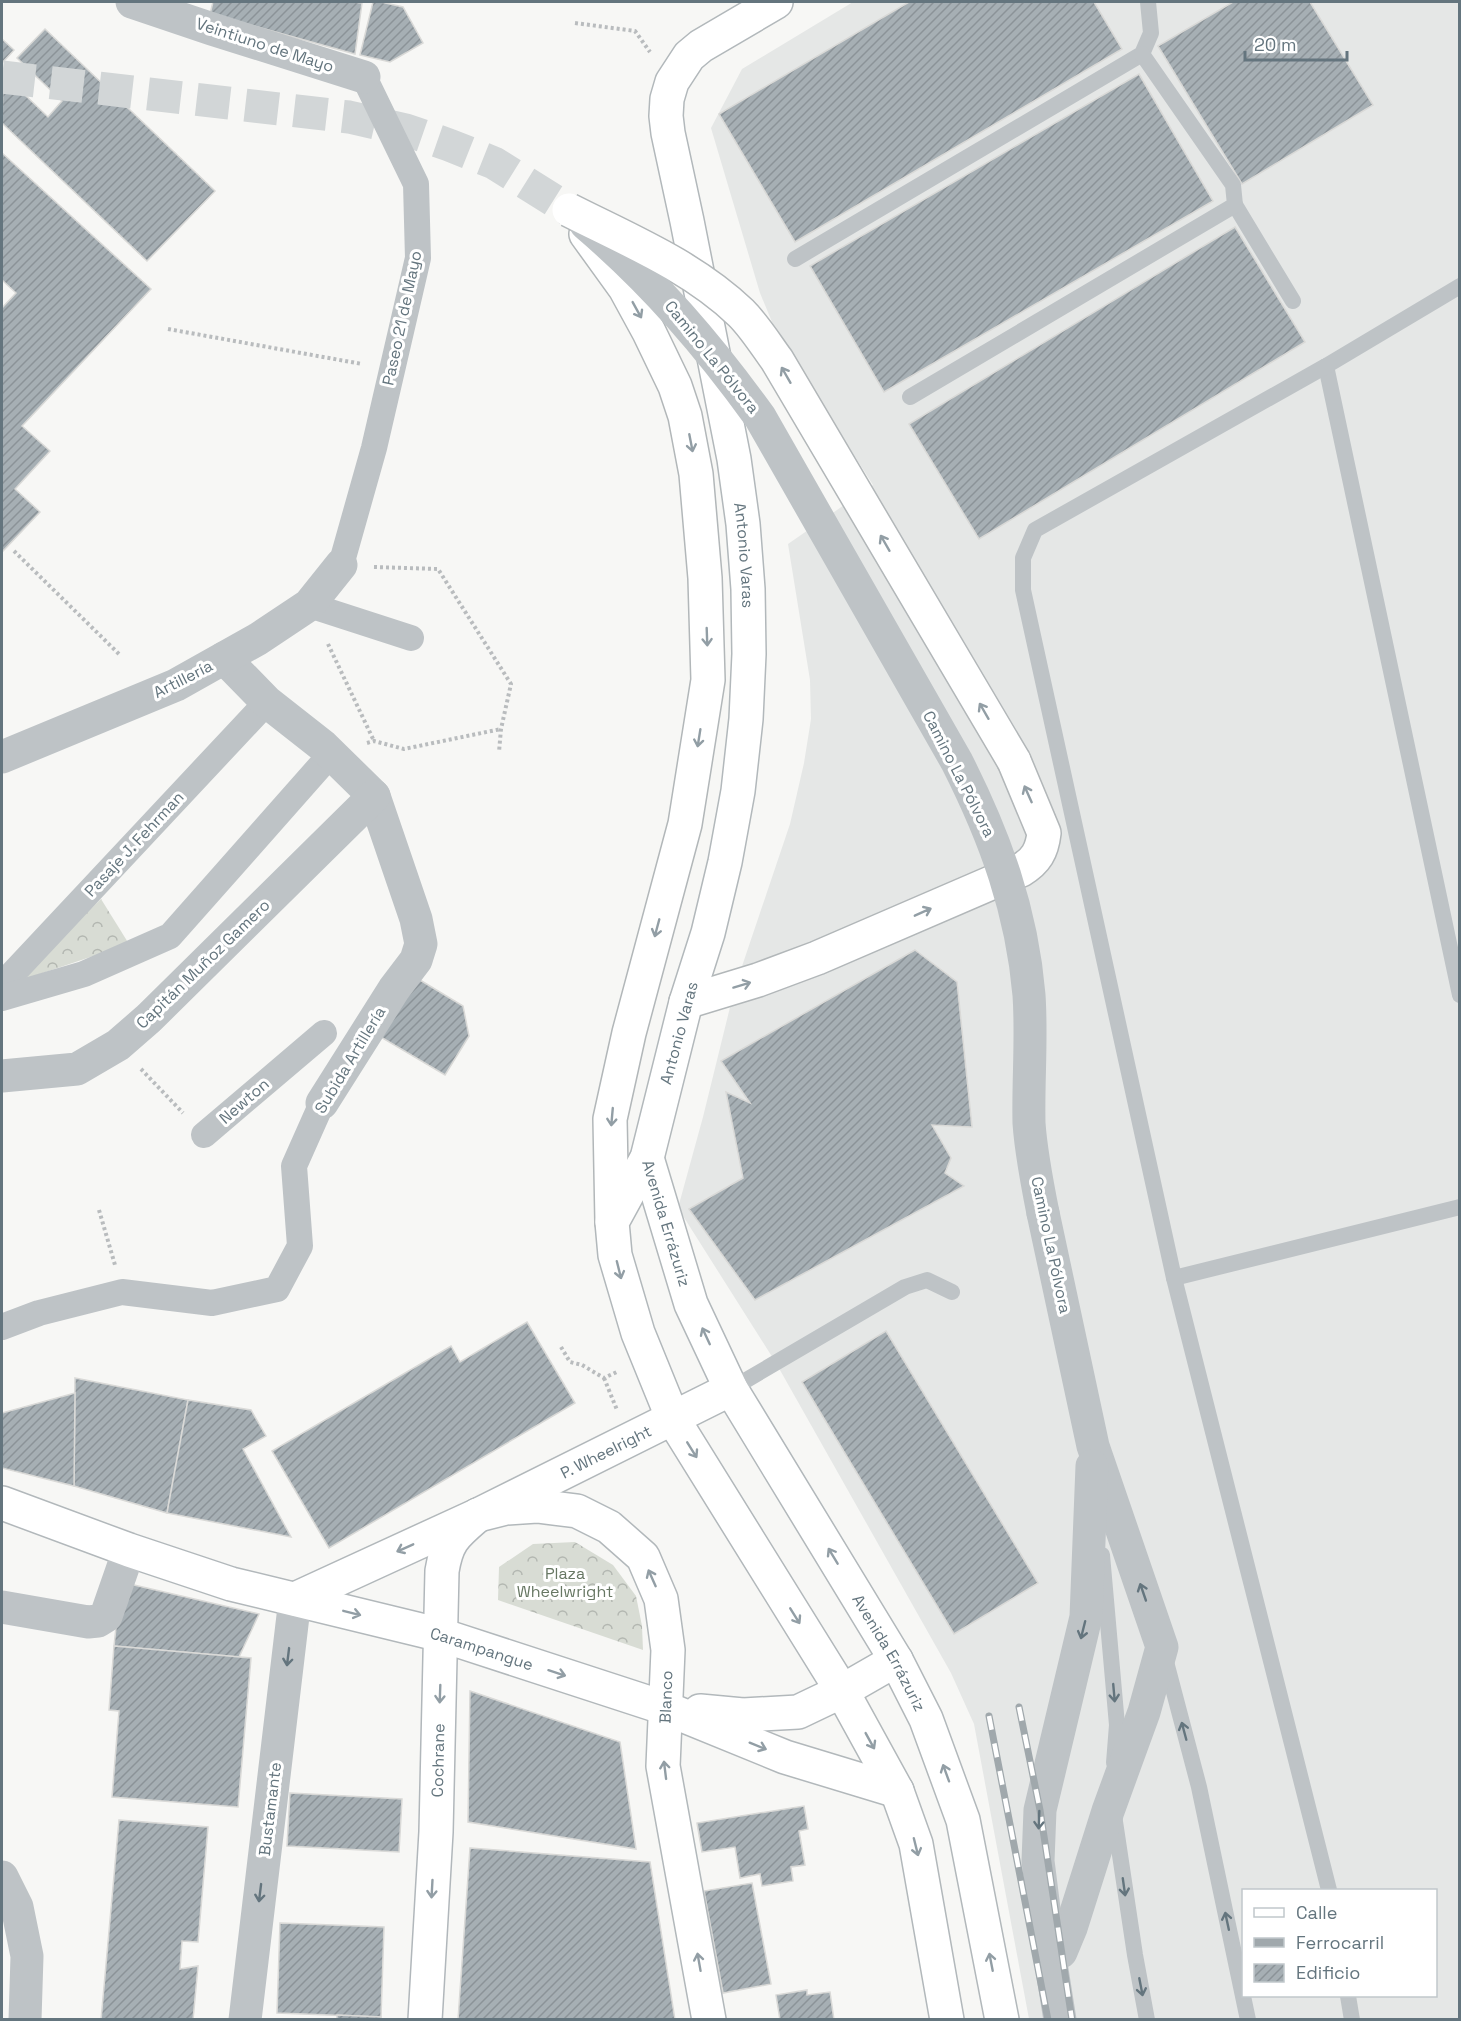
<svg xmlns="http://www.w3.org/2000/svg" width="1461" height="2021" font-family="'Space Grotesk',sans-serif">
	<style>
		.built { fill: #e5e7e6; fill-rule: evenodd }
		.forest { fill: url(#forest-crowns) }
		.building { fill: url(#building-hatch); stroke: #d9d9d7; stroke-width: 1.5 }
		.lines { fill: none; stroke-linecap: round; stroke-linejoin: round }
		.trunk-tunnel { stroke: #d2d6d7; stroke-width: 33; stroke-dasharray: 33 16; stroke-linecap: butt }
		.secondary-casing { stroke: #b1b7bb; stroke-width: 36 }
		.primary-casing { stroke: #b2b8bb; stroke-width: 36 }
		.trunk-casing { stroke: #b2b7b9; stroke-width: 36 }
		.path { stroke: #b9bcbe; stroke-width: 4; stroke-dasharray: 3 3; stroke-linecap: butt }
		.service { stroke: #bec3c6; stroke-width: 16 }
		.pedestrian { stroke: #bec3c6; stroke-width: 26 }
		.minor { stroke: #bec3c6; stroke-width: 33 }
		.tertiary { stroke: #bec3c6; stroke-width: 33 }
		.secondary { stroke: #fff; stroke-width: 33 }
		.primary { stroke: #fff; stroke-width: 33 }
		.trunk { stroke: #fff; stroke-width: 33 }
		.rail-casing { stroke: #a0a8ac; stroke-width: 7 }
		.rail { stroke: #fff; stroke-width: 4.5; stroke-dasharray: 14; stroke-linecap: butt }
		.trunk-bridge-casing { stroke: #b2b7b9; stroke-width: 36; stroke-linecap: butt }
		.minor-bridge { stroke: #bec3c6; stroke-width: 33 }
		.trunk-bridge { stroke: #fff; stroke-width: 33 }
		.oneway { stroke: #929ea5 }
		.oneway2 { stroke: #64757e }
		.labels { text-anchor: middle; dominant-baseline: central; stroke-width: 6; stroke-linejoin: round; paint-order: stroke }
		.street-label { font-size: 16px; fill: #64757e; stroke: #fff }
		.park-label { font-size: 16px; fill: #677763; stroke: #fff }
	</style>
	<defs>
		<pattern id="forest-crowns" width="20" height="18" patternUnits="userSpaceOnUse" patternTransform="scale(1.5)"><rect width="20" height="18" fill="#d8dcd4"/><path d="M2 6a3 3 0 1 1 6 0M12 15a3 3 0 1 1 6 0" fill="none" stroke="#b3b7b1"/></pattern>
		<pattern id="building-hatch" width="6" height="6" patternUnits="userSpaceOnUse" patternTransform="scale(1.5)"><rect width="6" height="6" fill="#a6afb4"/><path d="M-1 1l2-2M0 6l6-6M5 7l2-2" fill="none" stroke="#8b9398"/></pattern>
	</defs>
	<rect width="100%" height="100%" fill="#f7f7f5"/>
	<path class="built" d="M853 2H1459V2019H1029L974 1724 951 1673 776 1363 678 1208 703 1117 735 987 790 824 804 763 811 719 810 680 788 544 873 485 777 334 760 293 711 128 742 69ZM1244 1890H1436V1996H1244Z"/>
	<g class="forest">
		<polygon points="101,899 129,944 13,983"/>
		<polygon points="575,1542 613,1565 636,1596 642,1626 643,1650 498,1600 499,1567 533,1544"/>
	</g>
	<g class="building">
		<polygon points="213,2 353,2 362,3 355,54 210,14"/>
		<polygon points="373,2 381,2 403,7 423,43 390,62 360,55"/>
		<polygon points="909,2 1094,2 1122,49 795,242 719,114"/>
		<polygon points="1233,2 1310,2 1373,105 1242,184 1158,46"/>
		<polygon points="45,29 215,191 147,261 2,123 3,74 48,117 62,101 17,58"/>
		<polygon points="2,39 14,50 2,63"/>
		<polygon points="1139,74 1213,201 884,392 810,266"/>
		<polygon points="2,153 151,289 22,426 50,451 15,489 40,512 2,552 2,308 16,293 2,280"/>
		<polygon points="1235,227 1305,342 979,539 909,424"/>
		<polygon points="915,950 957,982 972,1127 932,1125 951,1158 945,1173 964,1186 755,1300 689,1209 743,1178 726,1092 750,1103 721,1061"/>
		<polygon points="410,974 463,1006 469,1036 445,1075 374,1033"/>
		<polygon points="527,1322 575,1403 329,1548 272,1451 451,1346 460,1362"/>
		<polygon points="886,1331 1038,1583 954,1634 802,1382"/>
		<polygon points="75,1378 188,1400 167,1513 74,1486"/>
		<polygon points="75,1393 74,1486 2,1468 2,1413"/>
		<polygon points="188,1400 251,1410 266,1436 243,1449 291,1537 167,1513"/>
		<polygon points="121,1582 259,1614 239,1657 114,1646"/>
		<polygon points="114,1646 251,1658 238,1807 112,1797 119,1711 109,1710"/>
		<polygon points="470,1691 620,1742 636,1849 468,1822"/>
		<polygon points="290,1793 402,1799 399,1852 287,1846"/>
		<polygon points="804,1806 808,1829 799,1831 805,1865 791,1867 793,1881 762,1886 760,1874 740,1878 735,1847 702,1852 697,1823"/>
		<polygon points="119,1820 208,1827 198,1942 182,1941 180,1969 198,1966 193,2020 101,2020"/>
		<polygon points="470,1848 650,1862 675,2020 458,2020"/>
		<polygon points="752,1883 771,1984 723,1993 704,1891"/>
		<polygon points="280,1923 384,1927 381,2017 277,2013"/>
		<polygon points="807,1990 807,1995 830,1992 834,2020 780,2020 776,1995"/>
		<polygon points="337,2015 381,2017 381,2020 337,2020"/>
	</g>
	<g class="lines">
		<polyline class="trunk-tunnel" points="2,77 349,117 406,130 449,145 494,163 569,210"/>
		<g class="secondary-casing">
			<g id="secondary">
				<path id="s1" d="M425 2020 436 1832 442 1571C447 1540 455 1535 478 1515"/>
			</g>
		</g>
		<g class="primary-casing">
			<g id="primary">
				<path id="s2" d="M776 2 701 46 689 56 672 82 667 99 666 116 668 133 687 221 734 459 743 524 748 589 749 654 746 719 738 791 725 862 708 933 686 1002 647 1158 612 1222 615 1255 638 1333 673 1419 842 1691 897 1791 916 1844 947 2020"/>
				<path id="s3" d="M647 1158 691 1304 731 1389 896 1660 926 1719 963 1820 1002 2020"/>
				<path id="s4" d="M2 1503 129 1550 231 1584 441 1635 665 1708 785 1757 897 1791"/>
				<polyline points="478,1515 506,1508 537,1506 577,1511 609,1527 643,1557 661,1599 668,1650 663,1766 709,2020"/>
				<path id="s5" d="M295 1599 478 1515 731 1389"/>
				<polyline points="700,1711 743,1715 798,1712 842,1691 896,1660"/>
			</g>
		</g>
		<g class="trunk-casing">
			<g id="trunk">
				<polyline points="586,234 625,288 649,332 675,386 685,416 696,474 705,578 708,680 685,824 629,1033 610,1119 612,1222"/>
				<path d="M686 1002 758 980 817 958 1021 870C1036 861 1042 851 1044 833L1014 761"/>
			</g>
		</g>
		<g class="path">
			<polyline points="575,23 635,31 650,52"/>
			<polyline points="168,329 362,364"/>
			<polyline points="14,551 121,656"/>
			<polyline points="374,567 438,569 511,684 501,729 499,752"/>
			<polyline points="328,644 374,741"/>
			<polyline points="367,743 374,741 404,749 501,729"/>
			<polyline points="141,1069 183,1113"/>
			<polyline points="99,1210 115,1265"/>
			<polyline points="561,1347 570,1362 582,1365 604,1378 619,1371"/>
			<polyline points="604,1378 617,1410"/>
		</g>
		<g class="service">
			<polyline points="1235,205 1293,301"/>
			<polyline points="795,259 1142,54 1151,33 1148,2"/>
			<polyline points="1326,366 1460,995"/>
			<polyline points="910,397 1235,205 1233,185 1142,54"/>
			<polyline points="1174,1278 1460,1207"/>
			<polyline points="731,1389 905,1287 927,1280 952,1292"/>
			<polyline points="1102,1555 1117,1725 1114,1763"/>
			<polyline points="1165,1658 1199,1787 1248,2020"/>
			<polyline points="1114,1815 1135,1955 1147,2020"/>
			<polyline points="1329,1890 1174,1278 1023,590 1023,558 1035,530 1326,366 1460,286"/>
			<polyline points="1348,1996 1352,2020"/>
		</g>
		<g class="pedestrian">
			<polyline points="341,565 374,448 418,258 416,184 364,77"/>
			<polyline points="309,605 411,638"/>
			<polyline points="2,985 267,702"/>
			<polyline points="2,998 84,974 170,936 331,754"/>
			<polyline points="204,1135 324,1033"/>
			<polyline points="2,1327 39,1313 122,1292 212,1303 277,1289 300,1246 294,1166 322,1103"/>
		</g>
		<g class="minor">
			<polyline points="132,2 212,29 364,77"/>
			<polyline points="224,658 267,702 323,746 374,796 416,919 421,944 416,960 394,989 322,1103"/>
			<polyline points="2,1076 77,1069 118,1045 149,1018 374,796"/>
			<polyline points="1043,1213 1093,1446 1162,1647 1144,1712 1108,1811 1071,1928 1061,1952 1050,1957"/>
			<polyline points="2,1607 88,1622 98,1621 106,1616 129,1550"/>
			<polyline points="2,1877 17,1907 27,1956 25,2020"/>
			<polyline points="1060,2020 1050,1957 1038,1861 1040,1810 1086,1617 1092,1466"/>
		</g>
		<g class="tertiary">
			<polyline points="2,757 176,685 258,639 309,605 341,565"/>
			<polyline points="245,2020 295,1599"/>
		</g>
		<use href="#secondary" class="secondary"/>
		<use href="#primary" class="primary"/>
		<use href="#trunk" class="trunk"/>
		<g class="rail-casing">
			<g id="rail">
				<polyline points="1019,1707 1040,1810 1072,2020"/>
				<polyline points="989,1716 1048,2020"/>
			</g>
		</g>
		<use href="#rail" class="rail"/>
		<g class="trunk-bridge-casing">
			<path id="trunk-bridge" d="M569 210C628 240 692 266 741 313 755 327 766 345 777 360L1014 761"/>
		</g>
		<path class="minor-bridge" d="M586 224C654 282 708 345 760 417L957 762C995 837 1022 911 1029 995 1032 1038 1028 1080 1029 1123 1031 1153 1037 1183 1043 1213"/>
		<use href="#trunk-bridge" class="trunk-bridge"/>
	</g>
	<defs><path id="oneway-shaft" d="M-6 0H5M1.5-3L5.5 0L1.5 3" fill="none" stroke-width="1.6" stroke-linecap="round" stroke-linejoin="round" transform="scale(1.5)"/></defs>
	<g class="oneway">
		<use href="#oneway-shaft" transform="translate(637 310) rotate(61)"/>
		<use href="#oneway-shaft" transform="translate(786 375) rotate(-120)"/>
		<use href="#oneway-shaft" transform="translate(691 443) rotate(79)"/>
		<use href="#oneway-shaft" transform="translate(885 543) rotate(-120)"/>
		<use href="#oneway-shaft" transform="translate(707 637) rotate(88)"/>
		<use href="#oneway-shaft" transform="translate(984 711) rotate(-120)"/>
		<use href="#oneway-shaft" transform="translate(699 738) rotate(99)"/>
		<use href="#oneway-shaft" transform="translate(1028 794) rotate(-114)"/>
		<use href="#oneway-shaft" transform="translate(923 912) rotate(-24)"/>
		<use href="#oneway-shaft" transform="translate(657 928) rotate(105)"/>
		<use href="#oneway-shaft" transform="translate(742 985) rotate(-17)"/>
		<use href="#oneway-shaft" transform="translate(612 1117) rotate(95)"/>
		<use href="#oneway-shaft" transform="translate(619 1270) rotate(76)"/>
		<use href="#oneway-shaft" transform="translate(706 1336) rotate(-115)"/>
		<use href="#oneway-shaft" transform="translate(692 1450) rotate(58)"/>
		<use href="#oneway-shaft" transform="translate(405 1548) rotate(156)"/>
		<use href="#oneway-shaft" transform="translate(833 1556) rotate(-121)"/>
		<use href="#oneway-shaft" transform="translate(652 1578) rotate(-114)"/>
		<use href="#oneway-shaft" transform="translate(352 1613) rotate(14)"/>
		<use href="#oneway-shaft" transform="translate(795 1616) rotate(58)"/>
		<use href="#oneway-shaft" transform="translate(557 1673) rotate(18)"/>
		<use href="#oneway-shaft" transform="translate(440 1694) rotate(92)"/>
		<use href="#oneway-shaft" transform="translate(870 1741) rotate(61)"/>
		<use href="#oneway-shaft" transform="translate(758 1746) rotate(22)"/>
		<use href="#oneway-shaft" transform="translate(665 1770) rotate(-97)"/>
		<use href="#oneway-shaft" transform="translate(946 1773) rotate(-110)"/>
		<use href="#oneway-shaft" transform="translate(916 1847) rotate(76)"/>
		<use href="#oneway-shaft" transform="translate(432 1889) rotate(93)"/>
		<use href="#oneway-shaft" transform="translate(699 1962) rotate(-100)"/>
		<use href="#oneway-shaft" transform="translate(991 1962) rotate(-101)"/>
	</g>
	<g class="oneway2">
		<use href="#oneway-shaft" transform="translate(1143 1592) rotate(-109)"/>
		<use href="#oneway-shaft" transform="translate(1083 1630) rotate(104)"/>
		<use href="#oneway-shaft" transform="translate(288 1657) rotate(97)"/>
		<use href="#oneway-shaft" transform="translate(1114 1693) rotate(85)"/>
		<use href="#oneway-shaft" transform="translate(1184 1731) rotate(-105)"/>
		<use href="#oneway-shaft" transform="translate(1039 1820) rotate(92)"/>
		<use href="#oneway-shaft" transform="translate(1124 1887) rotate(82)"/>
		<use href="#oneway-shaft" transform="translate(260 1893) rotate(97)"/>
		<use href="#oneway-shaft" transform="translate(1227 1921) rotate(-102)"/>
		<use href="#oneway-shaft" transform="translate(1141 1987) rotate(79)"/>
	</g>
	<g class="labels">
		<g class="street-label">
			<text transform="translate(265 45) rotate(18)">Veintiuno de Mayo</text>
			<text transform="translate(402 318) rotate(-78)">Paseo 21 de Mayo</text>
			<text transform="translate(712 357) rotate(51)">Camino La Pólvora</text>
			<text stroke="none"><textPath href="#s2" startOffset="615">Antonio Varas</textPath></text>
			<text transform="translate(183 679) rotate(-27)">Artillería</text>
			<text transform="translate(959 774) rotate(63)">Camino La Pólvora</text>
			<text transform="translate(134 844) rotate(-47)">Pasaje J. Fehrman</text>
			<text transform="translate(203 964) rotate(-44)">Capitán Muñoz Gamero</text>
			<text transform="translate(679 1033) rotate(-75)">Antonio Varas</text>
			<text transform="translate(350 1060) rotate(-59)">Subida Artillería</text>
			<text transform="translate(244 1101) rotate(-41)">Newton</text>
			<text stroke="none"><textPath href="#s3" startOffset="68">Avenida Errázuriz</textPath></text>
			<text transform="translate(1051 1245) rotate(78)">Camino La Pólvora</text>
			<text stroke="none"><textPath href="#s5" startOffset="344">P. Wheelright</textPath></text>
			<text stroke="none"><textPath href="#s4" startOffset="502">Carampangue</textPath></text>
			<text stroke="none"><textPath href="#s3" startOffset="554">Avenida Errázuriz</textPath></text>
			<text transform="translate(666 1697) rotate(-88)">Blanco</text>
			<text stroke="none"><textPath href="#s1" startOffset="260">Cochrane</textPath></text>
			<text transform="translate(270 1809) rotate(-83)">Bustamante</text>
		</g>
		<g class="park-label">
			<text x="565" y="1573">Plaza<tspan x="565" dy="18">Wheelwright</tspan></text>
		</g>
	</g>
	<rect width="1461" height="2021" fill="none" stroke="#64757e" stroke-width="6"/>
	<rect x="1242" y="1889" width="195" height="108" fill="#ffffff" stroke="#c1c8cb" stroke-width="1.5"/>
	<rect x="1254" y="1908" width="30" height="9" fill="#ffffff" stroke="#c1c8cb" stroke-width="1.5"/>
	<text x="1296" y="1919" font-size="18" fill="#64757e">Calle</text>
	<rect x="1254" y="1938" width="30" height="9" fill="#a0a8ac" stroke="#c1c8cb" stroke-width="1.5"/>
	<text x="1296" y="1949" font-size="18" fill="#64757e">Ferrocarril</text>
	<rect x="1254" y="1964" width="30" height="18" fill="url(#building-hatch)" stroke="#c1c8cb" stroke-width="1.5"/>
	<text x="1296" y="1979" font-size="18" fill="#64757e">Edificio</text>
	<path d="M1245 51v9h102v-9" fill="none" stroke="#64757e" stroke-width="3"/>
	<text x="1254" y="51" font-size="18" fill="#64757e" stroke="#ffffff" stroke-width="4.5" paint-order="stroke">20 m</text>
</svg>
